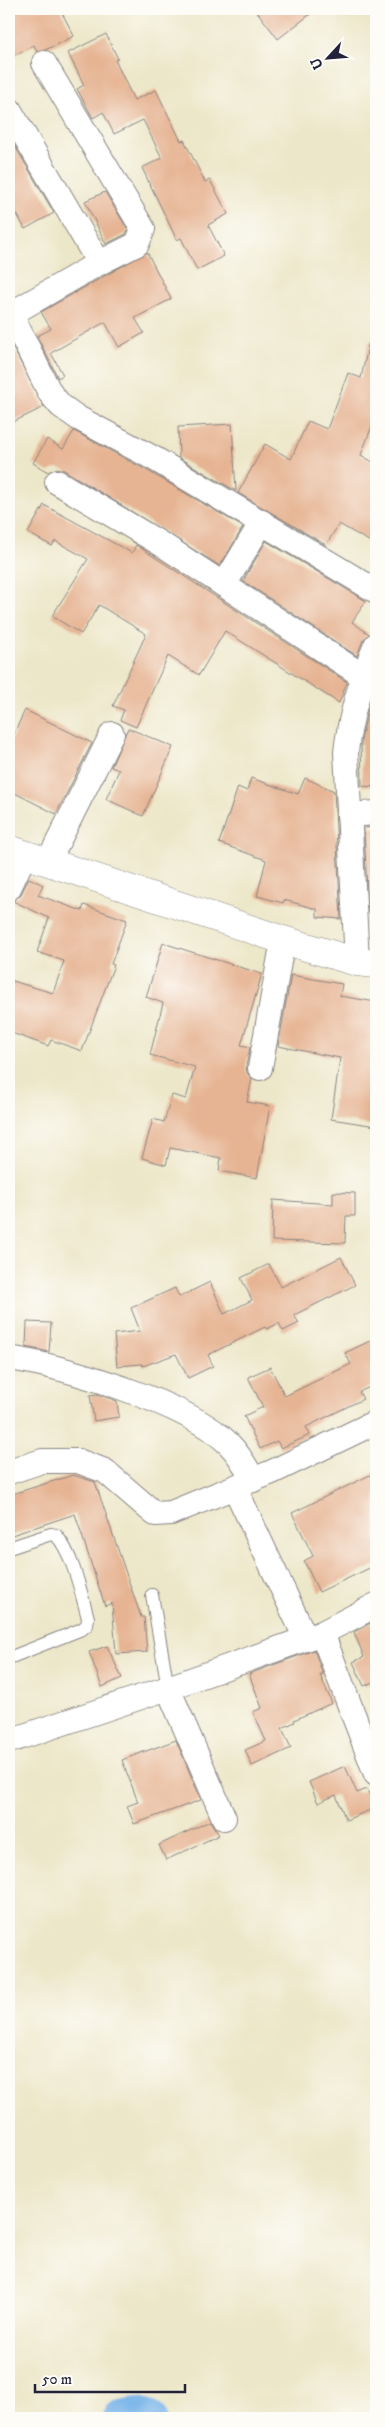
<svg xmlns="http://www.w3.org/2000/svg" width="385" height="2427" font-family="'IM FELL DW Pica',serif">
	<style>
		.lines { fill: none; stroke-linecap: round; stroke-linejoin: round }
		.river { stroke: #77b3e9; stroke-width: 36 }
		.building { fill: #e6b493 }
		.service-casing { stroke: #888482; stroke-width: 14 }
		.minor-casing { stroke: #888482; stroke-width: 26 }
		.tertiary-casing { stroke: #888482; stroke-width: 29 }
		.service { stroke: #fff; stroke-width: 12 }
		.minor { stroke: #fff; stroke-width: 24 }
		.tertiary { stroke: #fff; stroke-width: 28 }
	</style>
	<rect width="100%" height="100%" fill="#fdfcf7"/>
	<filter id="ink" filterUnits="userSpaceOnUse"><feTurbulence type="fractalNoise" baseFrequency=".02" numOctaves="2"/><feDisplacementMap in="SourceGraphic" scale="10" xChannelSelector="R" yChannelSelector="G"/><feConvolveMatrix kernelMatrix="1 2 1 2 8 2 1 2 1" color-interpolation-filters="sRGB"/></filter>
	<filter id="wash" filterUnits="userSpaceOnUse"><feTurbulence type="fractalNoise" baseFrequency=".0096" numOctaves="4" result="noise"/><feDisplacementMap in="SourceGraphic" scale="20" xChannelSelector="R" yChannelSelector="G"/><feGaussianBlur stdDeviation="1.12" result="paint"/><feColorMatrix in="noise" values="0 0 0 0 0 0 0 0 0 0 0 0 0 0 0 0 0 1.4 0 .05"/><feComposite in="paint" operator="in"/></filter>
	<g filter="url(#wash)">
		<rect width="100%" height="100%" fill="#ede7c9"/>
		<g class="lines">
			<polyline class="river" points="121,2418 138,2415 149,2418"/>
		</g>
		<g id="blocks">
			<g class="building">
				<polygon points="9,9 60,9 74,36 45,50 37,52 34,45 9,58"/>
				<polygon points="255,9 317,9 278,39"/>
				<polygon points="106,34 118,59 115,60 134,100 156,90 181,141 184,140 205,182 210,180 228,214 208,225 224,256 197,270 181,238 177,240 142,168 162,158 143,120 114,134 103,112 93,118 77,89 84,85 68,53"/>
				<polygon points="9,136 54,213 25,229 9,199"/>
				<polygon points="105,192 128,230 126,234 106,244 85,201"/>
				<polygon points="147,252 171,299 135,318 144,333 119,347 105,322 51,353 63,375 58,378 37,336 51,329 41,312"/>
				<polygon points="9,340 44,407 9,424"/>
				<polygon points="369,342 376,342 376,415 361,455 376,464 376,545 339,524 326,545 238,493 265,444 291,459 308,421 327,429 348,373 361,378"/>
				<polygon points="232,424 236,491 179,458 178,427"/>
				<polygon points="74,431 148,471 243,527 220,566 64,470 57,468 48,472 33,463 47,439 63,449"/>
				<polygon points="44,505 132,553 136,545 347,682 339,703 225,631 199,675 168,656 136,727 120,720 124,710 113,706 146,634 99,605 81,634 52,616 88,559 55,541 52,546 28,533"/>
				<polygon points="266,541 366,601 352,622 369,634 363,640 357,656 243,581"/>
				<polygon points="369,705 376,705 376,787 362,786 361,740"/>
				<polygon points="25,710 92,743 56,814 9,790 9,744"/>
				<polygon points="128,728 173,747 143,816 106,799 119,770 111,767"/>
				<polygon points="251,778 298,794 305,778 334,791 341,919 317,917 317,909 284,900 283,903 257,896 266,860 219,843 238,787 247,791"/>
				<polygon points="376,827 376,914 368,913 364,828"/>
				<polygon points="29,878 43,885 38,895 82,911 84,905 127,920 111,964 114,965 82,1051 51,1040 48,1046 9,1032 9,980 53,993 64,961 37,952 49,918 13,901 21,894"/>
				<polygon points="163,943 262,974 241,1045 250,1047 246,1066 247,1073 252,1079 247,1102 270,1106 257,1178 219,1171 221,1158 170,1148 166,1165 142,1158 153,1119 164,1122 172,1095 186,1099 195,1067 150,1055 163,1003 146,997"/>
				<polygon points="291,975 342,984 340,996 376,1002 376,1126 331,1119 340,1058 278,1046"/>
				<polygon points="333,1192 355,1193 355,1216 346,1216 345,1243 272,1241 273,1200 333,1204"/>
				<polygon points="341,1257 355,1285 294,1315 299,1323 283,1331 279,1323 267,1329 265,1327 208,1355 213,1366 188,1378 176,1354 143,1366 142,1364 117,1366 114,1334 140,1331 131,1308 175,1288 179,1297 210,1282 224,1314 252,1300 241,1278 269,1264 281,1287"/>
				<polygon points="27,1322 51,1323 49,1352 26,1347"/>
				<polygon points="376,1338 376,1384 359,1392 363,1399 306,1427 310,1435 281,1448 277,1441 260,1449 244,1416 263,1407 248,1377 270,1367 285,1396 351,1364 345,1353"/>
				<polygon points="97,1394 117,1401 119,1417 94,1421 90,1395"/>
				<polygon points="376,1472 376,1565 319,1592 304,1561 313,1556 292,1513"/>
				<polygon points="73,1475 95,1482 141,1617 144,1617 147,1652 116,1654 112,1603 105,1606 75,1514 9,1536 9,1495"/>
				<polygon points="376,1620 376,1684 375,1681 364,1686 353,1662 364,1657 354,1632"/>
				<polygon points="107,1646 122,1678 102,1687 89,1652"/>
				<polygon points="314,1650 323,1674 320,1675 332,1703 294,1720 295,1722 282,1728 291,1748 252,1766 245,1750 266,1741 253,1712 262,1708 249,1674"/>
				<polygon points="176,1740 201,1800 134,1824 127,1806 138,1802 122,1760"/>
				<polygon points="345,1766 357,1793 367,1789 375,1808 346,1820 336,1795 318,1803 309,1782"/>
				<polygon points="210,1821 219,1835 166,1860 159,1845"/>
			</g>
		</g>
	</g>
	<g filter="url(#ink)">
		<use href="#blocks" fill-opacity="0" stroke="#888482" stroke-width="1"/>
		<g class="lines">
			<g class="service-casing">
				<g id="service">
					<path d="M9 1548 51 1534 56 1535C73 1554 81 1593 88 1618L87 1625 82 1629 9 1658"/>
					<polyline points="152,1595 168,1688"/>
				</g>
			</g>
			<g class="minor-casing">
				<g id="minor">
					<polyline points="9,109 99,263"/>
					<polyline points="11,314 50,393 61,406 78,418 155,459 376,591"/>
					<polyline points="9,315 99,263 137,244 143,229 44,63"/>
					<polyline points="57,482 166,547 363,676"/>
					<polyline points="224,585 262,522"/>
					<polyline points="349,815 376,813"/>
					<polyline points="48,862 112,734"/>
					<polyline points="9,888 25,854"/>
					<path d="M357 962 346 752C350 714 361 680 376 645"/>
					<polyline points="260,1068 283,940"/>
					<path d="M9 1358C66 1367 187 1403 228 1443 239 1454 246 1466 253 1480"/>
					<polyline points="9,1472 42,1461 78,1461 105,1471 155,1514 171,1513 272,1472 376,1422"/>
					<polyline points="235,1488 306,1639"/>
					<polyline points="322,1633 376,1774"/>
					<polyline points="168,1688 224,1818"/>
					<polyline points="9,1741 168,1688 322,1633 376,1605"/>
				</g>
			</g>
			<g class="tertiary-casing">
				<polyline id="tertiary" points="9,849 283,940 357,962 376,964"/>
			</g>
			<use href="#service" class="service"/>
			<use href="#minor" class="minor"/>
			<use href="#tertiary" class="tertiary"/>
		</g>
	</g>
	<rect width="385" height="2427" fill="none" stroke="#fdfcf7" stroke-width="30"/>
	<g transform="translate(328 58) rotate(244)" stroke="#fdfcf7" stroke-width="4" paint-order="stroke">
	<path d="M0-4L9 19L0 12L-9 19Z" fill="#22223b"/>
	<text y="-8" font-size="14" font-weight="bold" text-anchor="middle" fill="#22223b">U</text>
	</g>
	<path d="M35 2384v8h150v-8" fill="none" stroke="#22223b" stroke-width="2.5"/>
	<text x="42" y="2384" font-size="15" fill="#22223b" stroke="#fdfcf7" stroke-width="4" paint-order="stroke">50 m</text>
</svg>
